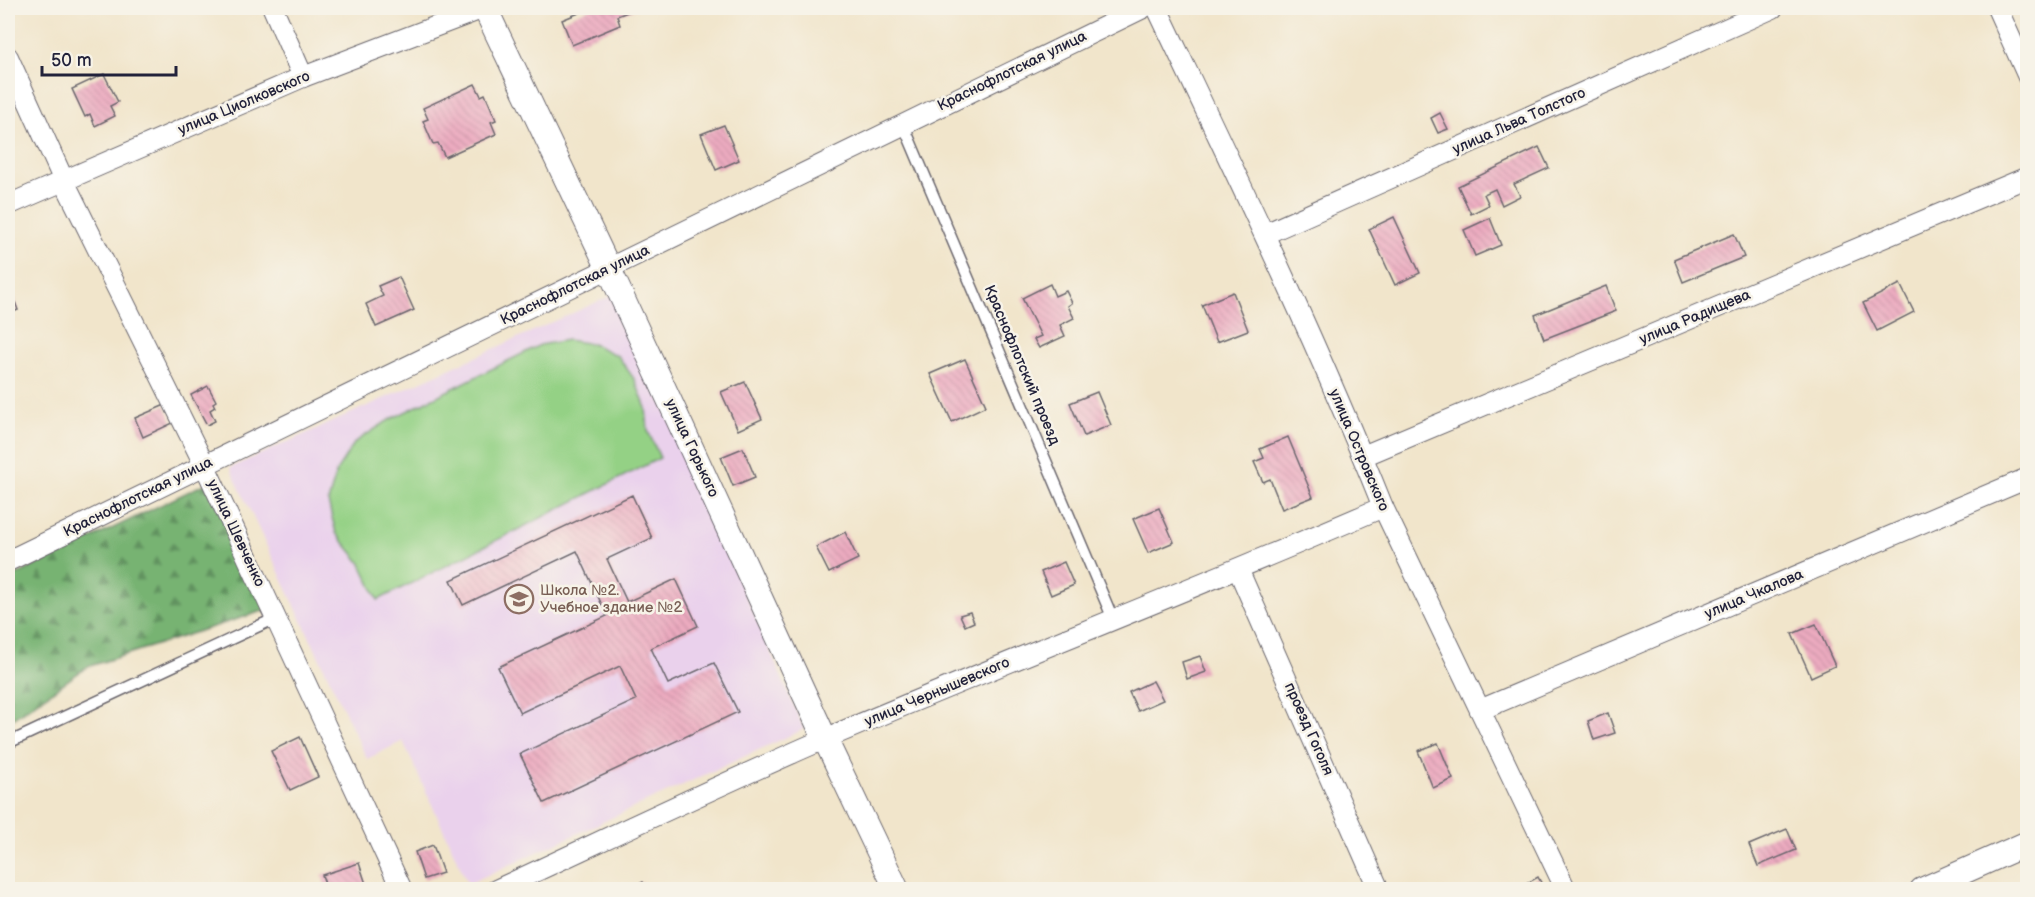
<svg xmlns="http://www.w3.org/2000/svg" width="2035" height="897" font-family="'Balsamiq Sans',sans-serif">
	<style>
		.built { fill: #ead1ec }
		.green { fill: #94d185; stroke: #5b7a60; stroke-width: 1.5 }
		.forest { fill: url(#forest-firs); stroke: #4c6a56; stroke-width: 1.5 }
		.building { fill: url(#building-back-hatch) }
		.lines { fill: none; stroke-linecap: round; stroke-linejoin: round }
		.service-casing { stroke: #6a666d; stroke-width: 13 }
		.minor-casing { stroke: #6a666d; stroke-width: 22 }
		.tertiary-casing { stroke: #6a666d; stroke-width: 26 }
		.service { stroke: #fff; stroke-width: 10 }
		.minor { stroke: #fff; stroke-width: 20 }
		.tertiary { stroke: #fff; stroke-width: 24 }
		.labels { text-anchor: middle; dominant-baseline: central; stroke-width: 5; stroke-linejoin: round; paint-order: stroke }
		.street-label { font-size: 15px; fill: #22223b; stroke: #f7f3e8 }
		.education-label { font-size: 15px; fill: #785e54; stroke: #f7f3e8; text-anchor: start }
	</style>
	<defs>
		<pattern id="forest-firs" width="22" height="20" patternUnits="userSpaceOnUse" patternTransform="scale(1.5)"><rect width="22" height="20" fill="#77b372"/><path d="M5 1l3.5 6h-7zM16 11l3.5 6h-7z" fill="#61915f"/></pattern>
		<pattern id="building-back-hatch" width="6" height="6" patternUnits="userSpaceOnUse" patternTransform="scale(1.5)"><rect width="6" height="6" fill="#ecabc0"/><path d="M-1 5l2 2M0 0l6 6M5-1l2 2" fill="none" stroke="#ca93a6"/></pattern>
	</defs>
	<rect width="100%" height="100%" fill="#f7f3e8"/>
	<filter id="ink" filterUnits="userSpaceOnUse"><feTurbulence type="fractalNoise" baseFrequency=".0167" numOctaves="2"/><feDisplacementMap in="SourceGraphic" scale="12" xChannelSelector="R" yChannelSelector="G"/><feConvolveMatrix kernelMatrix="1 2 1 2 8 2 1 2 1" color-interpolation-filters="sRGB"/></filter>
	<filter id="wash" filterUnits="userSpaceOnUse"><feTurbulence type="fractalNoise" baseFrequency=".008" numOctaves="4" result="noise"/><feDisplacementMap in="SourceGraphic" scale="24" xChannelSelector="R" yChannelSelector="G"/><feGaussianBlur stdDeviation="1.35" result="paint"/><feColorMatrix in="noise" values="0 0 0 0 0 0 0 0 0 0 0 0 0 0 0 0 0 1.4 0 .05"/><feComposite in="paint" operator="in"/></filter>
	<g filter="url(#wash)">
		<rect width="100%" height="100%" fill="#f1e5cb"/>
		<polygon class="built" points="615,294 804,729 468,884 403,741 367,759 230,468"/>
		<polygon class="green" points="567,340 593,344 618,356 635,380 646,408 648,431 660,458 378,600 360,562 336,533 328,502 337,470 355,442 389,420 540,345"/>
		<polygon class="forest" points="206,483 269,609 87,667 8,722 8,579"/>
		<g id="blocks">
			<g class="building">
				<polygon points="591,8 638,8 617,16 620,25 572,45 562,20"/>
				<polygon points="104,74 118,102 110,106 115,116 95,126 90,114 85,117 72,89"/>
				<polygon points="475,84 481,96 485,94 496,120 491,122 496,134 445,157 438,143 433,144 423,121 428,119 423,108"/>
				<polygon points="1440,113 1448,129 1438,133 1431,118"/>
				<polygon points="724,125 739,160 716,170 701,134"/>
				<polygon points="1539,147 1549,168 1514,184 1520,196 1502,205 1495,189 1484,194 1489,205 1471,214 1458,186"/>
				<polygon points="1394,217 1420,273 1395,285 1369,229"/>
				<polygon points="1490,218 1501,245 1475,256 1464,230"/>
				<polygon points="1734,234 1744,257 1683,282 1674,259"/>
				<polygon points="399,277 414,310 376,327 366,304 383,296 378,286"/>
				<polygon points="8,283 18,310 8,314"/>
				<polygon points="1050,284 1055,296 1066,291 1072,303 1068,306 1074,318 1060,325 1065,336 1039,348 1034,339 1041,336 1022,298"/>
				<polygon points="1900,284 1914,312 1877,331 1863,303"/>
				<polygon points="1606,286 1616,311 1544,339 1535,315"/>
				<polygon points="1233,292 1248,330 1217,342 1202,305"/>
				<polygon points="965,359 986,406 952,422 930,374"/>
				<polygon points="745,382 762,419 738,430 721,392"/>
				<polygon points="208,386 216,401 213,403 215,407 210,410 215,421 207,425 191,395"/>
				<polygon points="1097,392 1111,425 1084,436 1070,403"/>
				<polygon points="165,405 173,423 143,437 135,418"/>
				<polygon points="1288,437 1313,497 1282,509 1270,479 1263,482 1254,462 1264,458 1260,449"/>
				<polygon points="743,448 755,477 733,486 721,457"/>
				<polygon points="632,495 652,538 607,559 627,602 676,579 698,626 651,648 668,684 714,663 738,712 544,803 520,754 636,700 620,666 520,713 498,667 607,616 577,551 463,605 451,580"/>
				<polygon points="1159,508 1174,542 1148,553 1133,519"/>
				<polygon points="845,532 858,559 829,573 816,547"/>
				<polygon points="1064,562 1074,585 1051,595 1041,572"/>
				<polygon points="970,612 974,622 965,626 960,615"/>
				<polygon points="1816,624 1835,666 1811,677 1792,634"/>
				<polygon points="1200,656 1206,672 1187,679 1182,662"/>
				<polygon points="1153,681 1163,700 1138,711 1129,692"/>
				<polygon points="1608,713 1615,733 1594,740 1588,721"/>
				<polygon points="300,737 318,777 290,790 271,751"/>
				<polygon points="1438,743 1453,779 1433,788 1418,751"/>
				<polygon points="1787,829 1796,850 1758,866 1749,845"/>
				<polygon points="433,845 443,873 424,879 415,852"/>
				<polygon points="359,863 368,890 327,890 322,875"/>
				<polygon points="1538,877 1545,890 1515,890"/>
				<polygon points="643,882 647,890 627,890"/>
			</g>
		</g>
	</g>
	<g filter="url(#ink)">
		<use href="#blocks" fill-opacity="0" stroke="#6a666d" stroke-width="1.5"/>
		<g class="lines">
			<g class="service-casing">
				<g id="service">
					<polyline points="903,124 1113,619"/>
					<polyline points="8,743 276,618"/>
				</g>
			</g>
			<g class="minor-casing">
				<g id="minor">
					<polyline points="273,8 303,77"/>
					<path d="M1157 8C1235 172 1315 337 1383 507L1566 890"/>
					<polyline points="1997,8 2028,77"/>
					<polyline points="8,57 64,181 204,464 402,890"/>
					<polyline points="8,205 303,77 484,8"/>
					<polyline points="1265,234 1773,8"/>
					<polyline points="1363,456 2028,177"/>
					<polyline points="8,561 1143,8"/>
					<polyline points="1238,569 1379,890"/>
					<polyline points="1480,710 2028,478"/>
					<path d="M496 890C606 839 716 786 827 738 1012 659 1199 587 1383 507"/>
				</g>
			</g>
			<g class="tertiary-casing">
				<g id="tertiary">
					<polyline points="485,8 609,269 825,739 897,890"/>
					<polyline points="1922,890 2028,843"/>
				</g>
			</g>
			<use href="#service" class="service"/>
			<use href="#minor" class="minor"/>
			<use href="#tertiary" class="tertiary"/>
		</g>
	</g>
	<defs>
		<g id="school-ring" transform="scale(1.5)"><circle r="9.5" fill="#f7f3e8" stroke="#8d6e63" stroke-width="1.5"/><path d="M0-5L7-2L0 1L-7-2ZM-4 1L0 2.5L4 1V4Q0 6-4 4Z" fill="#8d6e63"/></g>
	</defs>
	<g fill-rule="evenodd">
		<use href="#school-ring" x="519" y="599"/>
	</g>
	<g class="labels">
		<g class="street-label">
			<text transform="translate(1012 71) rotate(-26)">Краснофлотская улица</text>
			<text transform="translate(244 103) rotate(-23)">улица Циолковского</text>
			<text transform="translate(1519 121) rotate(-24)">улица Льва Толстого</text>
			<text transform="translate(575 285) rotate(-26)">Краснофлотская улица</text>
			<text transform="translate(1695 317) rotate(-23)">улица Радищева</text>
			<text transform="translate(1022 365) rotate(67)">Краснофлотский проезд</text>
			<text transform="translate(692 448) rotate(65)">улица Горького</text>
			<text transform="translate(1359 450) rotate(67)">улица Островского</text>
			<text transform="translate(138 497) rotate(-26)">Краснофлотская улица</text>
			<text transform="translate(236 533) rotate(65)">улица Шевченко</text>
			<text transform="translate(1754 594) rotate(-23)">улица Чкалова</text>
			<text transform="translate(937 692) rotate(-23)">улица Чернышевского</text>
			<text transform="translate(1309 729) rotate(66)">проезд Гоголя</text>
		</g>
		<g class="education-label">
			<text x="540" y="590">Школа №2.<tspan x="540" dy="17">Учебное здание №2</tspan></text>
		</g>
	</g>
	<rect width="2035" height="897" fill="none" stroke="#f7f3e8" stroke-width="30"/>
	<path d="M42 66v9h134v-9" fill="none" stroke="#22223b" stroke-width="3"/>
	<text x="51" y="66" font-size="18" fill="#22223b" stroke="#f7f3e8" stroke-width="4.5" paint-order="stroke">50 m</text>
</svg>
